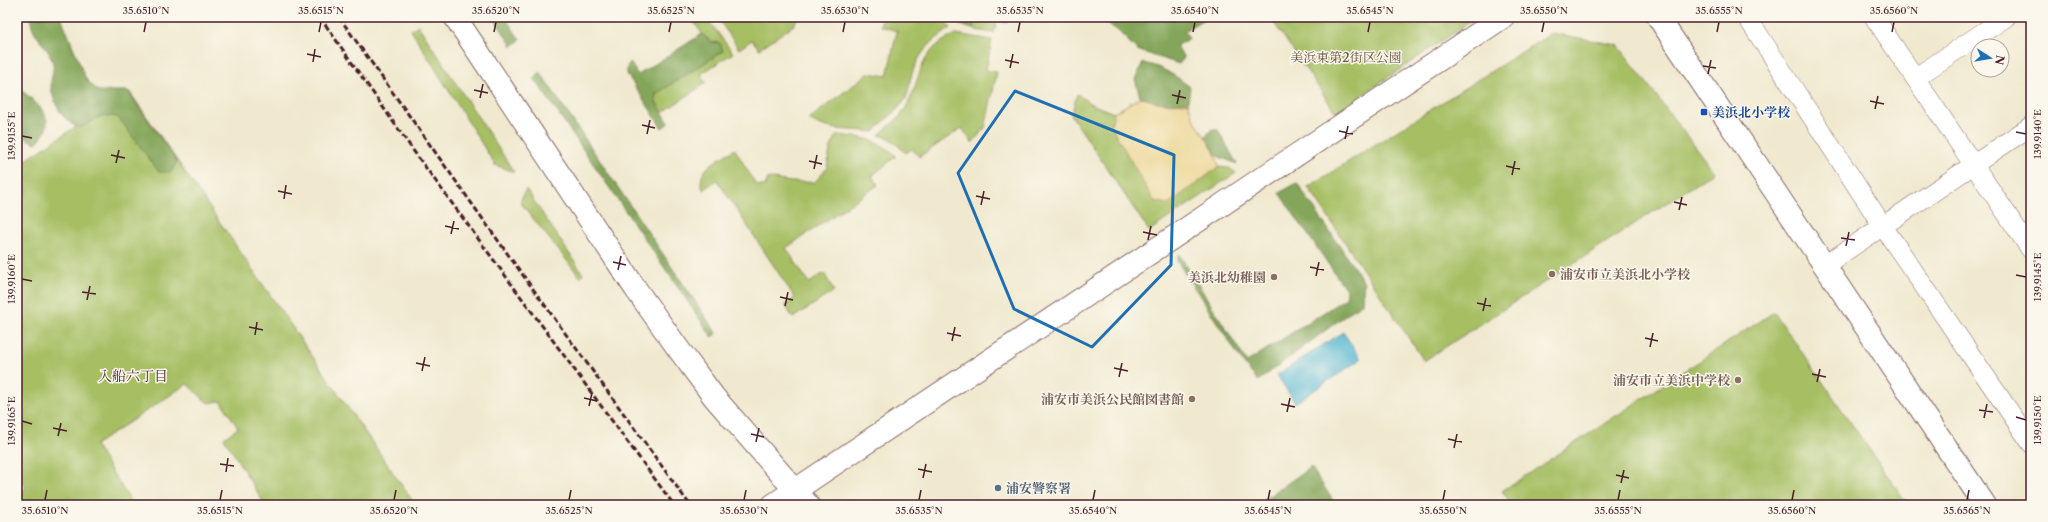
<svg xmlns="http://www.w3.org/2000/svg" width="2048" height="522" font-family="'Libre Caslon Text','Noto Serif JP',serif">
	<style>
		.green { fill: #a6bf64; stroke: #786f48 }
		.forest { fill: #84a65a; stroke: #676242 }
		.sand { fill: #eeda9e; stroke: #9c7c64 }
		.water { fill: #56b8d4; stroke: #506c80 }
		.lines { fill: none; stroke-linecap: round; stroke-linejoin: round }
		.street-casing { stroke: #846664; stroke-width: 20 }
		.secondary-casing { stroke: #846664; stroke-width: 24 }
		.street { stroke: #fff; stroke-width: 19 }
		.secondary { stroke: #fff; stroke-width: 22 }
		.rail { stroke: #4a1f2b; stroke-width: 3; stroke-dasharray: 6 3; stroke-linecap: butt }
		.marked { fill: none; stroke: #1f6fb2; stroke-width: 3; stroke-linejoin: round }
		.ticks { fill: none; stroke: #4a1f2b; stroke-width: 1.5 }
		.transit-dot { fill: #1a4fb4; stroke: #fbf7ec; stroke-width: 1.5 }
		.education-dot { fill: #8d6e63; stroke: #fbf7ec; stroke-width: 1.5 }
		.service-dot { fill: #5c6f8a; stroke: #fbf7ec; stroke-width: 1.5 }
		.labels { text-anchor: middle; dominant-baseline: central; stroke-width: 3; stroke-linejoin: round; paint-order: stroke }
		.park-label { font-size: 13px; fill: #664f3c; stroke: #fbf7ec }
		.transit-label { font-size: 13px; font-weight: bold; fill: #164399; stroke: #fbf7ec; text-anchor: start }
		.education-label { font-size: 13px; font-weight: bold; fill: #785e54; stroke: #fbf7ec; text-anchor: end }
		.service-label { font-size: 13px; font-weight: bold; fill: #4e5e75; stroke: #fbf7ec; text-anchor: start }
		.neighbourhood-label { font-size: 14px; fill: #4a1f2b; stroke: #fbf7ec }
		.neatline { fill: none; stroke: #4a1f2b; stroke-width: 1.5 }
		.ticks-label { font-size: 10px; text-anchor: middle; fill: #4a1f2b }
	</style>
	<rect width="100%" height="100%" fill="#fbf7ec"/>
	<filter id="ink" filterUnits="userSpaceOnUse"><feTurbulence type="fractalNoise" baseFrequency=".025" numOctaves="2"/><feDisplacementMap in="SourceGraphic" scale="8" xChannelSelector="R" yChannelSelector="G"/><feConvolveMatrix kernelMatrix="1 2 1 2 8 2 1 2 1" color-interpolation-filters="sRGB"/></filter>
	<filter id="wash" filterUnits="userSpaceOnUse"><feTurbulence type="fractalNoise" baseFrequency=".012" numOctaves="4" result="noise"/><feDisplacementMap in="SourceGraphic" scale="16" xChannelSelector="R" yChannelSelector="G"/><feGaussianBlur stdDeviation="0.9" result="paint"/><feColorMatrix in="noise" values="0 0 0 0 0 0 0 0 0 0 0 0 0 0 0 0 0 1.4 0 .05"/><feComposite in="paint" operator="in"/></filter>
	<g filter="url(#wash)">
		<rect width="100%" height="100%" fill="#f0e9cf"/>
		<g class="green">
			<polygon points="691,17 706,17 733,53 701,74 706,83 662,113 655,100 656,94 723,51 702,34"/>
			<polygon points="717,17 798,17 794,25 759,49 752,40 739,49"/>
			<path d="M882 17H941L951 28C930 42 918 53 911 77 909 84 909 92 906 98 898 112 884 119 874 132 853 129 827 132 809 119L869 73 887 76 897 31 880 26Z"/>
			<polygon points="970,17 1008,17 1007,23 997,21 994,33 975,30"/>
			<polygon points="1270,17 1477,17 1336,113"/>
			<polygon points="418,25 514,172 495,165 411,30"/>
			<polygon points="1552,33 1618,45 1714,172 1424,361 1308,187"/>
			<path d="M956 34 992 40 986 70 997 72 985 128 972 143 962 128 919 157 912 149 906 153 889 138 879 135C886 128 900 118 904 111 923 79 915 52 956 34Z"/>
			<polygon points="129,91 414,503 410,505 265,505 224,438 238,428 221,401 208,403 187,384 95,445 133,505 17,505 17,495 26,488 17,474 17,166"/>
			<polygon points="1077,94 1091,104 1114,113 1111,126 1168,204 1219,167 1229,168 1236,173 1149,231 1071,115"/>
			<path d="M837 135C862 138 876 137 896 156L872 176 878 185 786 248 809 283 824 273 834 291 793 318 785 305 795 298 717 180 703 190C694 169 720 159 735 149L756 185 765 186 768 178 790 182H815L827 168 830 149Z"/>
			<polygon points="526,189 583,274 580,277 520,202"/>
			<polygon points="1774,312 1908,505 1512,505 1502,491"/>
		</g>
		<g class="forest">
			<path d="M30 17H61L86 79 98 91H128L177 162 171 172H159L118 117 103 115 80 128C63 123 50 99 51 81 52 74 55 67 52 60 46 43 32 37 30 17Z"/>
			<polygon points="493,17 505,17 520,40 512,46"/>
			<polygon points="950,17 970,17 975,30 958,24"/>
			<polygon points="1099,17 1207,17 1184,31 1189,38 1177,46 1184,58 1179,64 1137,50 1118,31"/>
			<polygon points="702,34 711,42 720,43 723,51 656,94 655,100 669,123 662,128 627,74 627,67 630,62 638,75"/>
			<path d="M1143 63C1161 66 1176 76 1190 87L1188 102C1170 106 1157 103 1140 97L1135 79Z"/>
			<polygon points="540,72 717,334 712,337 534,78"/>
			<path d="M17 87C36 102 62 120 36 143 11 136 17 107 17 87Z"/>
			<polygon points="1212,129 1218,130 1237,164 1217,156 1205,136"/>
			<polygon points="1297,183 1364,282 1362,303 1258,381 1244,364 1177,261 1179,254 1247,362 1346,298 1347,291 1279,193"/>
			<polygon points="1311,467 1336,505 1256,505"/>
		</g>
		<path class="sand" d="M1140 97C1157 103 1170 106 1188 102 1192 126 1215 143 1219 167L1168 204 1154 201 1111 126 1114 113Z"/>
		<polygon class="water" points="1343,332 1361,359 1295,403 1277,375"/>
	</g>
	<g filter="url(#ink)">
		<g class="lines">
			<g class="street-casing">
				<g id="street">
					<polyline points="1747,17 1882,225 2031,443"/>
					<polyline points="1874,17 2031,250"/>
					<polyline points="1915,78 2006,17"/>
					<polyline points="1825,265 2031,126"/>
				</g>
			</g>
			<g class="secondary-casing">
				<g id="secondary">
					<polyline points="455,17 635,288 677,347 714,397 808,505"/>
					<polyline points="1658,17 1985,505"/>
					<polyline points="773,505 1503,17"/>
				</g>
			</g>
			<use href="#street" class="street"/>
			<use href="#secondary" class="secondary"/>
			<g class="rail">
				<polyline points="320,17 415,153 674,505"/>
				<polyline points="339,17 512,260 690,505"/>
			</g>
		</g>
	</g>
	<path class="marked" d="M1015 91 1174 155 1171 265 1092 347 1014 309 958 173Z"/>
	<path class="ticks" d="M144 32 146 22M319 32 321 22M494 32 496 22M669 32 671 22M843 32 845 22M1018 32 1020 22M1193 32 1195 22M1368 32 1370 22M1542 32 1544 22M1717 32 1719 22M1892 32 1894 22M307 54 321 57M1005 60 1019 63M313 62 315 49M1703 66 1716 68M1010 68 1013 54M1708 74 1711 60M474 90 488 93M1172 95 1186 98M480 98 483 84M1870 101 1884 104M1177 104 1180 90M1875 109 1878 96M642 125 655 128M1339 131 1353 134M2016 132 2026 134M647 134 650 120M22 136 32 138M1345 139 1348 126M111 155 125 158M809 161 822 164M116 163 119 150M1506 166 1520 169M814 169 817 155M1512 175 1515 161M278 191 292 194M976 196 990 199M284 199 286 185M1674 202 1687 205M981 205 984 191M1679 210 1682 197M445 226 459 229M1143 232 1157 235M451 234 454 221M1841 238 1855 240M1148 240 1151 226M1846 246 1849 232M613 262 626 265M1310 267 1324 270M618 270 621 256M2016 275 2026 277M1316 276 1319 262M22 279 32 281M82 292 96 294M780 297 793 300M87 300 90 286M1477 303 1491 306M785 306 788 292M1483 311 1486 298M249 327 263 330M947 333 961 336M255 335 257 322M1645 338 1658 341M952 341 955 327M1650 347 1653 333M416 363 430 366M1114 368 1128 371M422 371 425 357M1812 374 1826 377M1119 377 1122 363M1817 382 1820 369M584 398 597 401M1281 404 1295 407M589 406 592 393M1979 410 1993 412M1287 412 1290 398M2016 417 2026 420M1984 418 1987 404M22 421 32 424M53 428 67 431M751 434 764 437M58 436 61 423M1448 439 1462 442M756 442 759 428M1454 448 1457 434M220 464 234 466M918 469 932 472M226 472 228 458M1616 475 1629 478M923 478 926 464M1621 483 1624 470M45 500 47 490M220 500 222 490M394 500 396 490M569 500 571 490M744 500 746 490M919 500 921 490M1093 500 1095 490M1268 500 1270 490M1443 500 1445 490M1618 500 1620 490M1792 500 1794 490M1967 500 1969 490"/>
	<rect class="transit-dot" x="1700" y="108" width="8" height="8" rx="2"/>
	<g class="education-dot">
		<circle cx="1552" cy="274" r="4"/>
		<circle cx="1274" cy="277" r="4"/>
		<circle cx="1738" cy="380" r="4"/>
		<circle cx="1192" cy="399" r="4"/>
	</g>
	<circle class="service-dot" cx="998" cy="488" r="4"/>
	<g class="labels">
		<g class="park-label">
			<text x="1346" y="57">美浜東第2街区公園</text>
		</g>
		<g class="transit-label">
			<text x="1712" y="112">美浜北小学校</text>
		</g>
		<g class="education-label">
			<text x="1560" y="274" text-anchor="start">浦安市立美浜北小学校</text>
			<text x="1266" y="277">美浜北幼稚園</text>
			<text x="1730" y="380">浦安市立美浜中学校</text>
			<text x="1184" y="399">浦安市美浜公民館図書館</text>
		</g>
		<g class="service-label">
			<text x="1006" y="488">浦安警察署</text>
		</g>
		<g class="neighbourhood-label">
			<text x="133" y="376">入船六丁目</text>
		</g>
	</g>
	<rect width="2048" height="522" fill="none" stroke="#fbf7ec" stroke-width="44"/>
	<g transform="translate(1990 58) rotate(102)"><circle r="19" fill="#fbf7ec" stroke="#b4a19f"/>
	<path d="M0-3L7 15L0 10L-7 15Z" fill="#1f6fb2"/>
	<text y="-6" font-size="11" font-weight="bold" text-anchor="middle" fill="#4a1f2b">N</text>
	</g>
	<rect x="22" y="22" width="2004" height="478" class="neatline"/>
	<g class="ticks-label">
		<text x="146" y="14">35.6510°N</text>
		<text x="321" y="14">35.6515°N</text>
		<text x="496" y="14">35.6520°N</text>
		<text x="671" y="14">35.6525°N</text>
		<text x="845" y="14">35.6530°N</text>
		<text x="1020" y="14">35.6535°N</text>
		<text x="1195" y="14">35.6540°N</text>
		<text x="1370" y="14">35.6545°N</text>
		<text x="1544" y="14">35.6550°N</text>
		<text x="1719" y="14">35.6555°N</text>
		<text x="1894" y="14">35.6560°N</text>
		<text transform="translate(2037 134) rotate(-90)" y="4">139.9140°E</text>
		<text transform="translate(11 136) rotate(-90)" y="4">139.9155°E</text>
		<text transform="translate(2037 277) rotate(-90)" y="4">139.9145°E</text>
		<text transform="translate(11 279) rotate(-90)" y="4">139.9160°E</text>
		<text transform="translate(2037 420) rotate(-90)" y="4">139.9150°E</text>
		<text transform="translate(11 421) rotate(-90)" y="4">139.9165°E</text>
		<text x="45" y="514">35.6510°N</text>
		<text x="220" y="514">35.6515°N</text>
		<text x="394" y="514">35.6520°N</text>
		<text x="569" y="514">35.6525°N</text>
		<text x="744" y="514">35.6530°N</text>
		<text x="919" y="514">35.6535°N</text>
		<text x="1093" y="514">35.6540°N</text>
		<text x="1268" y="514">35.6545°N</text>
		<text x="1443" y="514">35.6550°N</text>
		<text x="1618" y="514">35.6555°N</text>
		<text x="1792" y="514">35.6560°N</text>
		<text x="1967" y="514">35.6565°N</text>
	</g>
</svg>
